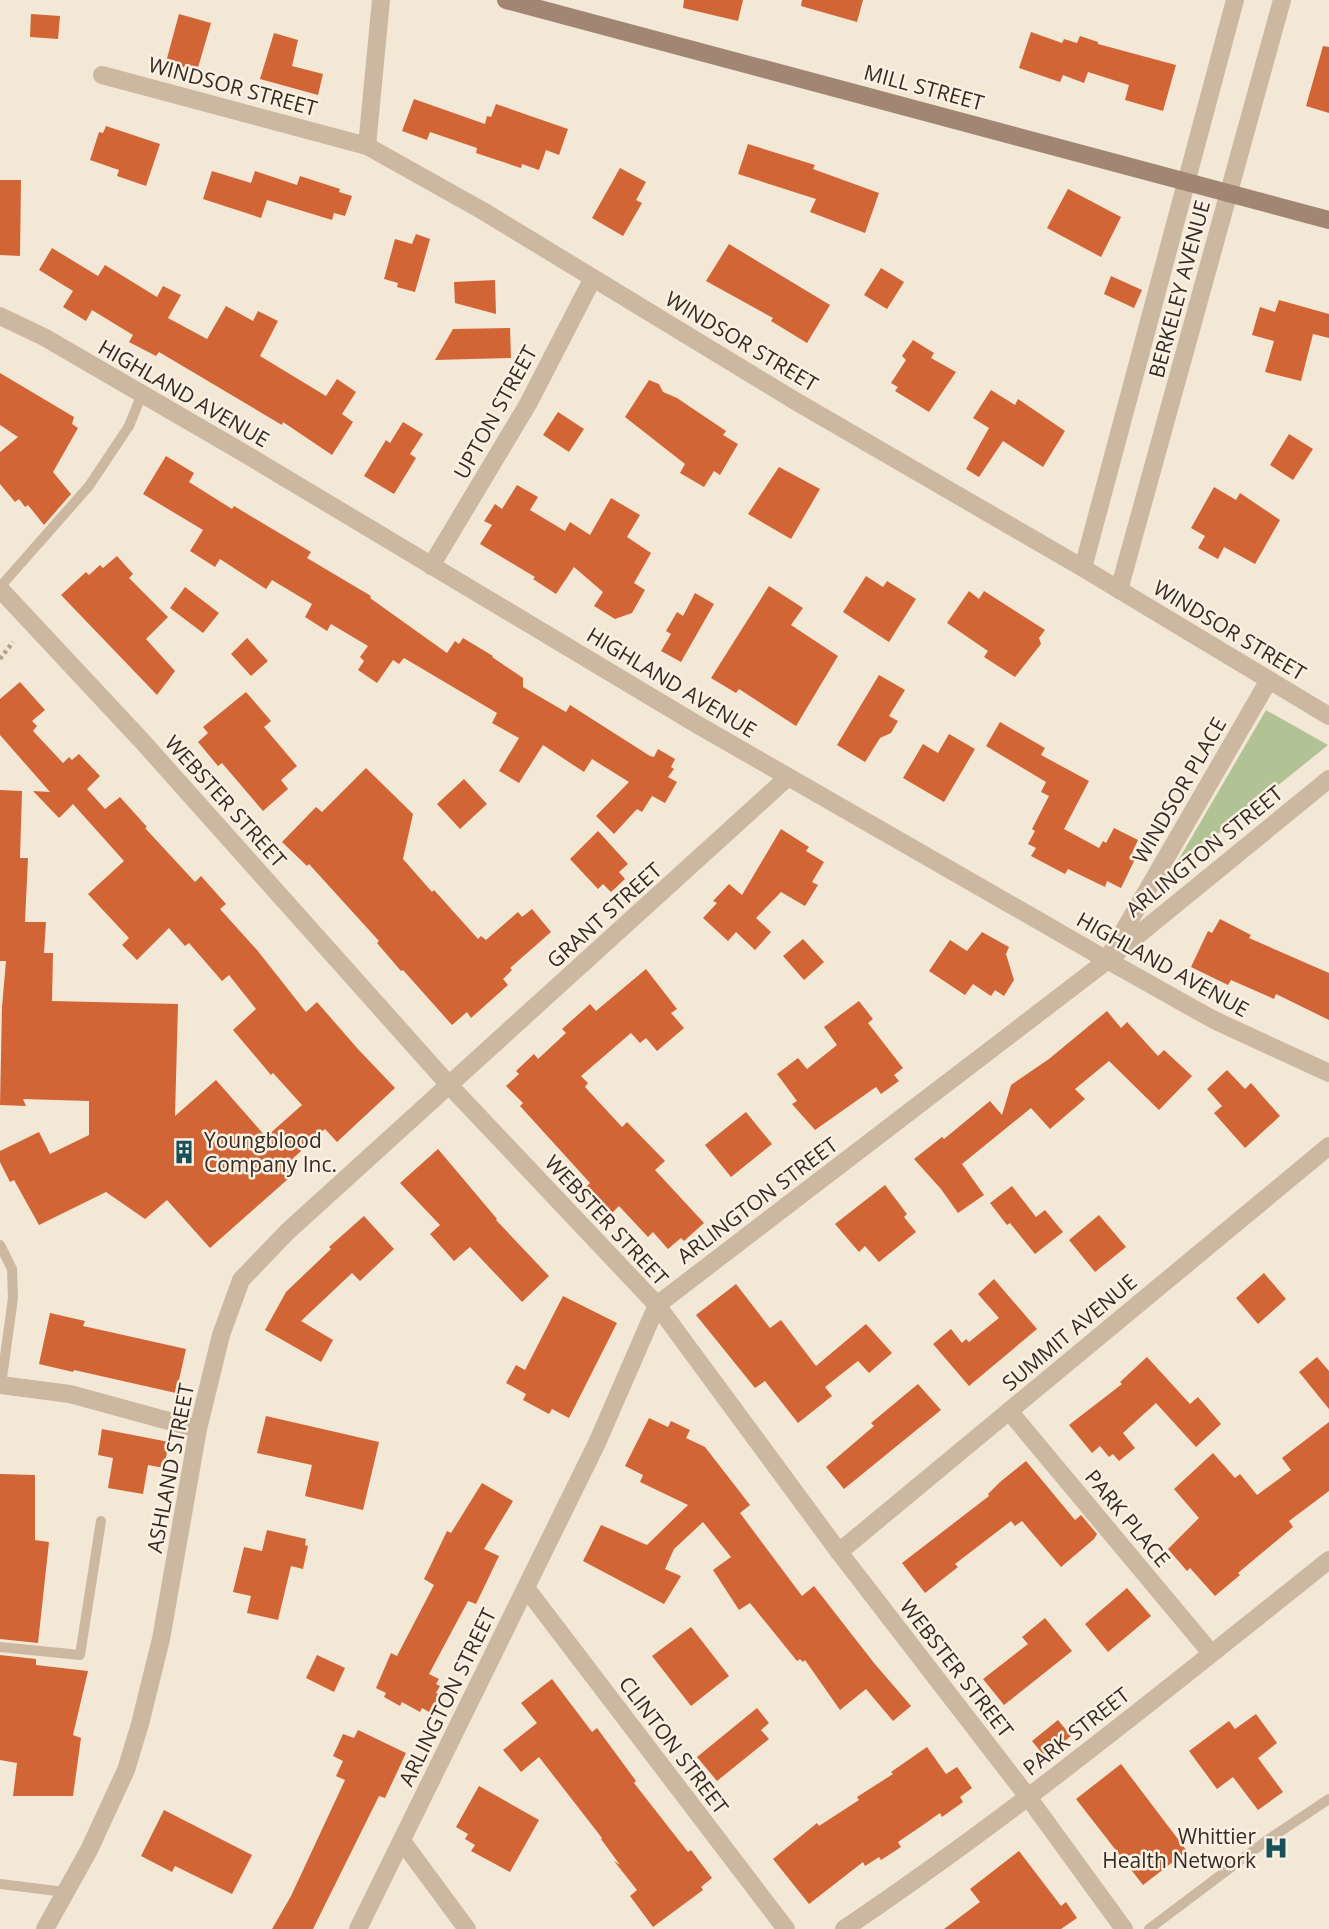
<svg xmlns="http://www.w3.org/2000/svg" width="1329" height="1929" font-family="'Open Sans',sans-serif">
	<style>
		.green { fill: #b1c395 }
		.building { fill: #d26536 }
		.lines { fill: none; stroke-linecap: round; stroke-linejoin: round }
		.path { stroke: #b8a18b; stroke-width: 4.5; stroke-dasharray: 3.5 3.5; stroke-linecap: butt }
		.service { stroke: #ccb7a1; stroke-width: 10 }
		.minor { stroke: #ccb7a1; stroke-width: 18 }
		.secondary { stroke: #a08673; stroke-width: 18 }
		.labels { text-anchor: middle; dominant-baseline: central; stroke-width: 5; stroke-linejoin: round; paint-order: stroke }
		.street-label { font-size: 21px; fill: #362b25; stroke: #fbf1e3 }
		.poi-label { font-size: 21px; fill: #362b25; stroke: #fbf1e3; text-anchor: start }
	</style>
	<rect width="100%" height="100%" fill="#f3e7d6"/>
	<polygon class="green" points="1266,710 1328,745 1172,871"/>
	<g class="building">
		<polygon points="684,0 743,0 738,21 683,8"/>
		<polygon points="802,0 863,0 857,22 801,6"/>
		<polygon points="31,14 60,16 58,39 30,37"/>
		<polygon points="179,14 211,23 197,71 166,62"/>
		<polygon points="1031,32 1062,43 1064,39 1077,43 1080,36 1098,42 1098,44 1176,65 1163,111 1125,100 1129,85 1088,72 1084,83 1063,75 1060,82 1019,68"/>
		<polygon points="274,33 298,40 292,66 323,74 318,95 260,79"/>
		<polygon points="1323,46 1329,47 1329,113 1306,106"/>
		<polygon points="414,99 485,124 487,116 491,117 496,104 568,129 559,155 546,150 539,170 522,164 521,168 476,153 477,148 430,132 427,140 402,131"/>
		<polygon points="106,126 160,144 146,186 117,176 119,170 90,160 99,132 103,133"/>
		<polygon points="748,144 815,165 813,169 879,193 865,233 810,212 816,199 738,174"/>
		<polygon points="620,168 646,182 636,200 642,203 623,236 592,218"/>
		<polygon points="212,171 251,183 255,171 297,185 300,176 340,189 339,192 352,196 345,216 334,213 332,220 267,200 261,218 203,199"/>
		<polygon points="0,180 21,180 20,256 0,255"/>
		<polygon points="1068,189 1121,217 1101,257 1047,228"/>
		<polygon points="416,234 430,239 415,292 397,287 398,283 384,279 395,239 412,244"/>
		<polygon points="729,244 830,305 807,343 771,321 773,318 706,281"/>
		<polygon points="52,248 98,276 105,265 157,297 163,286 181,295 168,318 207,339 226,306 253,321 258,311 278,321 260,356 326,396 337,379 356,392 342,414 353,422 332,455 283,422 282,425 159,352 156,356 129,342 133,335 92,310 86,321 63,307 73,291 39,270"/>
		<polygon points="881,268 904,282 887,309 864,295"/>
		<polygon points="1111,276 1142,290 1134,308 1104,294"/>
		<polygon points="495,280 496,314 455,303 454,282"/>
		<polygon points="1279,300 1329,314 1329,338 1313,334 1301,381 1265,372 1274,341 1252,335 1260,307 1275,312"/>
		<polygon points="510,328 511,358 435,360 453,329"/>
		<polygon points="913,340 934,353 931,358 956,372 929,412 895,391 898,387 891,383 906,360 902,356"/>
		<polygon points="0,373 74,417 72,424 78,428 53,472 71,494 44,525 28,505 25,507 19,499 15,502 0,484 0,452 18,437 0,425"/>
		<polygon points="649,380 659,384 663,392 677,398 726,431 723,435 738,444 720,475 714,471 704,487 680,473 685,464 625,417"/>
		<polygon points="991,390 1015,405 1018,399 1065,431 1043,467 1003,441 979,477 966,469 989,428 973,418"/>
		<polygon points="558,412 584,429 569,452 543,435"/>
		<polygon points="403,422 423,434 410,454 416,458 394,494 364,476 386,440 390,443"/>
		<polygon points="1289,434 1313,449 1293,480 1270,465"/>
		<polygon points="166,456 194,473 189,482 232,509 234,506 311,552 307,558 371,596 370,598 447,653 455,641 459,644 463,638 493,656 492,657 523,678 523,687 566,712 570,705 650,756 654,757 658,749 675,759 671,767 674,769 668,777 677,782 665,803 652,796 642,812 637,809 614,834 596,816 629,782 592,759 584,772 543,745 519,783 499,771 519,738 492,723 497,713 404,658 399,664 393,660 377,683 358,670 364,661 360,657 368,646 331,624 327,631 305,617 312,604 272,580 266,589 220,559 215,567 190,551 203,530 143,494"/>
		<polygon points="779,467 820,489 791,539 748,514"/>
		<polygon points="517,485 538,497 530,510 565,531 570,522 590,535 611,498 640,515 627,537 651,553 634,583 645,590 632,613 615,619 594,606 603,592 574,567 556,594 533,579 535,577 480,544 492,525 484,521 495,504 502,509"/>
		<polygon points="1214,487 1236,500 1240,493 1280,520 1255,564 1224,547 1218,559 1198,548 1205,536 1191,528"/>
		<polygon points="117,556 133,574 129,578 168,617 146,639 175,671 157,695 61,595 86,572 89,575 100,565 103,568"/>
		<polygon points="866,576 883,587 887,581 916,599 889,642 843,612"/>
		<polygon points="769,586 803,608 791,625 838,656 796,726 739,689 736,693 711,678"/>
		<polygon points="185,587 219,613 203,633 170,608"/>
		<polygon points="969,591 979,599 984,591 1045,630 1039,638 1041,644 1015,677 984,657 988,651 947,623"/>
		<polygon points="695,593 714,604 681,662 661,651 671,634 666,631 677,612 683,616"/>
		<polygon points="247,638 268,661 251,676 231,654"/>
		<polygon points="879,675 905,690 889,716 898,721 891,733 880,738 865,762 837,745"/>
		<polygon points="20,682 45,710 32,721 37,726 33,731 63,763 69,757 72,760 79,754 100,776 87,789 105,809 120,797 147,827 145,828 195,882 201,876 226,904 220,909 257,950 306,1012 317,1002 357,1048 395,1088 337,1142 325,1129 288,1163 296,1172 210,1248 167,1200 145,1219 106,1192 39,1225 14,1180 10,1182 0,1162 0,1151 39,1132 50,1154 89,1135 89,1101 23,1099 26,1106 0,1105 2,1007 6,961 0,961 0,790 22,791 20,858 28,858 25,922 46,922 44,953 53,953 52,1001 178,1004 175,1116 216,1080 266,1137 302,1105 273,1073 271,1075 233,1030 256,1009 229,975 222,981 189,943 185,946 169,928 137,960 122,945 129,938 88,894 124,861 73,804 59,818 33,791 50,792 0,735 0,699"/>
		<polygon points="246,692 271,721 264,727 297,766 281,780 288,789 263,811 222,763 218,766 198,742 208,733 203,727"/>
		<polygon points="1000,722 1045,748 1041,755 1089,781 1064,829 1099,848 1103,841 1106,843 1114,828 1138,840 1132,853 1137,855 1121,888 1107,881 1105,887 1068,869 1065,874 1031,856 1036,848 1028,844 1035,831 1032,829 1049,796 1041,792 1046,782 986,746"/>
		<polygon points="949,734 975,749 944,802 903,778 923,744 938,753"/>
		<polygon points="366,768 413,814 403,859 432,892 434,890 478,939 481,936 486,940 518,912 522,917 532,909 551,932 510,968 512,970 503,979 508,985 471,1018 467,1012 452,1025 403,970 401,971 377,943 379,941 309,864 307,866 282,842 316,807 322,812"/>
		<polygon points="464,779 487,804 460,829 437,804"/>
		<polygon points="781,829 809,847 806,851 824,862 812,882 818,885 805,906 781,892 756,918 771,932 755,950 736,932 728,941 703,918 717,903 713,901 729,884 742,895"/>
		<polygon points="598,831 628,864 619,872 625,879 611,892 603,884 598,889 570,859"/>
		<polygon points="1220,919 1251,935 1249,938 1329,973 1329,1020 1276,994 1274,999 1231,980 1228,985 1191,967 1208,931 1212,933"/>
		<polygon points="982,932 1009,947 1006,954 1014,980 1004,996 995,990 991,996 973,984 965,995 929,971 950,940 967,951"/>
		<polygon points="803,939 824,962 804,980 783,956"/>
		<polygon points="646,969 677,1009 671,1013 684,1028 657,1051 646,1038 640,1043 631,1033 581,1076 588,1083 585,1087 622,1127 627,1122 665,1161 655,1170 704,1223 684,1241 681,1238 668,1249 653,1232 648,1237 619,1206 612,1213 586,1187 590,1183 520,1106 523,1103 506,1086 519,1074 516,1071 534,1054 538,1059 566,1033 562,1029 590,1004 596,1011"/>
		<polygon points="859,1001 873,1019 868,1023 903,1068 894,1075 899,1081 881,1094 876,1087 815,1130 792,1104 797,1101 777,1074 798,1058 807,1069 837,1045 824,1027"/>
		<polygon points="1107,1011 1121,1028 1127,1022 1158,1056 1164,1050 1192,1076 1159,1110 1109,1061 1075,1089 1085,1099 1050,1129 1031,1108 962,1164 984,1195 958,1213 941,1189 914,1159 942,1137 944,1139 990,1101 1002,1115 1011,1085 1049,1059"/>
		<polygon points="1227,1070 1245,1089 1251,1083 1280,1116 1245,1148 1214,1113 1222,1106 1207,1089"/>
		<polygon points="746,1112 772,1144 731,1177 705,1145"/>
		<polygon points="438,1149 497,1219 496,1220 549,1276 522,1302 470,1247 454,1261 430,1234 440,1225 400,1183"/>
		<polygon points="885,1185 907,1214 904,1217 916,1232 879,1262 865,1246 859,1252 835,1224"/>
		<polygon points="1012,1186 1036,1217 1045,1210 1063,1232 1035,1254 1010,1223 1007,1225 990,1203"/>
		<polygon points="1099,1215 1126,1247 1095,1272 1069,1240"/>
		<polygon points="364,1216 394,1249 360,1281 352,1273 301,1321 333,1340 321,1362 265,1330 286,1292 331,1249 329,1247"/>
		<polygon points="1264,1273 1286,1299 1258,1324 1236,1298"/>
		<polygon points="994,1279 1037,1329 969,1386 933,1344 951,1329 962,1343 966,1339 969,1342 999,1318 978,1294"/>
		<polygon points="736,1284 770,1328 781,1320 816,1366 866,1324 892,1353 869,1373 858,1361 825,1387 832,1396 798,1423 765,1381 755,1388 696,1315"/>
		<polygon points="563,1296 617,1323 569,1418 552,1409 549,1414 523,1400 526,1394 506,1383 516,1365 525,1370"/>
		<polygon points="50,1313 85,1321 83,1326 186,1349 176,1393 74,1370 73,1372 39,1364"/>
		<polygon points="1147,1357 1190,1404 1198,1397 1221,1424 1196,1447 1156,1403 1123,1433 1135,1448 1119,1461 1113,1454 1109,1457 1100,1446 1092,1453 1069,1425 1122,1384 1120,1382"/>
		<polygon points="1317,1357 1329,1371 1329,1409 1299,1372"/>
		<polygon points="918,1384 941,1410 844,1489 826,1467 874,1426 871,1423"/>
		<polygon points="266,1416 379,1442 363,1510 305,1496 312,1465 257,1453"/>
		<polygon points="649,1418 668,1427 671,1421 690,1430 686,1438 705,1447 750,1505 740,1513 802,1596 814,1586 874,1663 911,1706 893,1721 866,1689 840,1710 805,1660 803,1662 800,1659 797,1661 750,1603 739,1610 713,1570 731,1557 703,1522 674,1549 665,1569 681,1576 664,1604 583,1561 601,1525 647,1545 688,1505 640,1482 643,1475 625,1466"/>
		<polygon points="1329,1422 1329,1491 1289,1521 1293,1527 1238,1573 1240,1575 1215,1596 1190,1568 1187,1571 1168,1549 1199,1518 1174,1489 1213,1453 1235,1478 1240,1474 1257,1495 1291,1470 1282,1458"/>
		<polygon points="102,1429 169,1442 164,1468 148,1465 143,1494 108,1488 113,1458 98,1455"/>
		<polygon points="1026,1461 1075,1520 1081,1515 1097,1534 1094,1539 1061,1567 1022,1521 1015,1526 1011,1521 955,1564 958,1567 925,1593 902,1563 989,1496 988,1494 1000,1482"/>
		<polygon points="0,1474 35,1475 35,1540 49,1542 38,1643 0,1639"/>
		<polygon points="482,1483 513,1501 484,1549 499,1556 476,1604 468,1601 429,1674 439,1679 436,1684 440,1686 436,1693 440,1695 431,1713 422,1708 420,1712 402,1702 400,1706 384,1697 386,1693 376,1688 391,1653 397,1656 434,1585 424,1579 447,1531 451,1533"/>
		<polygon points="267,1530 306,1539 305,1545 308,1546 303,1569 291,1566 278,1620 247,1613 251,1596 233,1592 244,1547 262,1551"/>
		<polygon points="1127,1588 1151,1616 1108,1652 1085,1624"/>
		<polygon points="1045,1618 1072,1651 1004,1705 983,1679 1028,1644 1022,1637"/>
		<polygon points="691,1627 729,1676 691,1706 652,1656"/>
		<polygon points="0,1655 36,1659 36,1665 88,1671 73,1735 81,1738 73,1796 13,1796 17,1763 0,1760"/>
		<polygon points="317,1655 345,1668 334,1692 306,1678"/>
		<polygon points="552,1679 592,1732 597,1728 636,1781 634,1783 688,1852 691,1850 712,1878 701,1887 703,1890 653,1927 630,1896 637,1890 614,1861 620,1865 601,1839 602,1838 539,1757 521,1772 503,1750 537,1723 521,1703"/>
		<polygon points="757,1708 769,1723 761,1730 769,1739 717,1781 697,1757"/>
		<polygon points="1256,1714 1277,1743 1258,1758 1283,1792 1258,1810 1233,1777 1217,1789 1189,1751 1229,1721 1235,1729"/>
		<polygon points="1058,1720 1071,1736 1045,1757 1032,1741"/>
		<polygon points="358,1730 406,1753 385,1798 379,1796 313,1929 272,1929 291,1896 345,1780 336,1776 343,1761 333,1756 343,1734 354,1738"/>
		<polygon points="927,1747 946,1774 957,1767 972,1788 960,1797 963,1802 942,1817 940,1813 923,1825 898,1842 901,1847 881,1860 879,1857 865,1866 863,1862 809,1904 773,1859 817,1823 819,1826 859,1800 857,1797 893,1774 891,1772"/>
		<polygon points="1121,1764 1187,1851 1143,1885 1076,1799"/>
		<polygon points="479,1786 539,1820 510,1872 471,1851 475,1845 465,1839 468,1834 456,1827"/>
		<polygon points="164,1810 252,1855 232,1894 175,1866 172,1872 141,1856"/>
		<polygon points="1019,1851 1061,1906 1066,1902 1077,1918 1061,1929 944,1929 980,1902 970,1889"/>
	</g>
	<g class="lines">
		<polyline class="path" points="0,659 13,642"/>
		<g class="service">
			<polyline points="0,587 89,486 129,426 142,394"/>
			<polyline points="0,1245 12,1269 13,1298 1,1385"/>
			<polyline points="0,1647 80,1655 101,1521"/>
			<polyline points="0,1884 65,1892"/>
			<polyline points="1149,1929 1266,1841 1329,1799"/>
		</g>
		<g class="minor">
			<polyline points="102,75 367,146 483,211 797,402 1083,568 1329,716"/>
			<polyline points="367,146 381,0"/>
			<polyline points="0,316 44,337 242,452 698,725 1107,960 1214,1020 1329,1073"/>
			<polyline points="431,566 528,404 593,278"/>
			<polyline points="1083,568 1235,0"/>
			<polyline points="0,589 142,741 450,1086 657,1305 839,1552 1028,1797 1124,1929"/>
			<polyline points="1119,590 1282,0"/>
			<polyline points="1112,951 1269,680"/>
			<polyline points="0,1385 70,1394 198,1429"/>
			<polyline points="1009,1411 1211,1653"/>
			<polyline points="839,1552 1329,1146"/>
			<polyline points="526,1588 786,1929"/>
			<polyline points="402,1841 467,1929"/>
			<polyline points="45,1929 89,1850 126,1770 140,1724 161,1639 198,1429 221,1335 241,1280 287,1232 788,777"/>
			<polyline points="358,1929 597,1443 657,1305 1100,966 1329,779"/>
			<path d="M844 1929C1013 1815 1170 1687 1329 1560"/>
		</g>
		<polyline class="secondary" points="506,0 1329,220"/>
	</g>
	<defs>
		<g id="building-bare" transform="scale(1.89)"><path d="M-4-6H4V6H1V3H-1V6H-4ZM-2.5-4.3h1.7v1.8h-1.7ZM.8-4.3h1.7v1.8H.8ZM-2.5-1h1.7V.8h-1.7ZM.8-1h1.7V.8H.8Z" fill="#17525b" stroke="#fbf1e3" stroke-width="2.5" paint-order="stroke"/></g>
		<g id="hospital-bare" transform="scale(1.89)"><path d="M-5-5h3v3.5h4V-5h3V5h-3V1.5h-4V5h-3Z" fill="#17525b" stroke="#fbf1e3" stroke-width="2.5" paint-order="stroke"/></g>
	</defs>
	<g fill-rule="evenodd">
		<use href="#building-bare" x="184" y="1152"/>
		<use href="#hospital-bare" x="1276" y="1848"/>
	</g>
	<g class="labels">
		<g class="street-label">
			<text transform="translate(233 86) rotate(15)">WINDSOR STREET</text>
			<text transform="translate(924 87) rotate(15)">MILL STREET</text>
			<text transform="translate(1179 289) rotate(-75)">BERKELEY AVENUE</text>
			<text transform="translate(742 341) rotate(31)">WINDSOR STREET</text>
			<text transform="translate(184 393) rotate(30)">HIGHLAND AVENUE</text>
			<text transform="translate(495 412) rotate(-61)">UPTON STREET</text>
			<text transform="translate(1230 630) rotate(31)">WINDSOR STREET</text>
			<text transform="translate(672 682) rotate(31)">HIGHLAND AVENUE</text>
			<text transform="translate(1179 790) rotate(-60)">WINDSOR PLACE</text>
			<text transform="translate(226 801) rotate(48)">WEBSTER STREET</text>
			<text transform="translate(1204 851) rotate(-39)">ARLINGTON STREET</text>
			<text transform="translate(604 915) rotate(-42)">GRANT STREET</text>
			<text transform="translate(1163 964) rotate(29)">HIGHLAND AVENUE</text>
			<text transform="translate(757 1200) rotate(-37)">ARLINGTON STREET</text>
			<text transform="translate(607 1220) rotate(47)">WEBSTER STREET</text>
			<text transform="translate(1069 1332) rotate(-40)">SUMMIT AVENUE</text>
			<text transform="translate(170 1468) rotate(-79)">ASHLAND STREET</text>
			<text transform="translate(1128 1518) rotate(50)">PARK PLACE</text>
			<text transform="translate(957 1668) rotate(52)">WEBSTER STREET</text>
			<text transform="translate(447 1697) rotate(-64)">ARLINGTON STREET</text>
			<text transform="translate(1076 1731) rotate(-38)">PARK STREET</text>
			<text transform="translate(674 1745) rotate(53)">CLINTON STREET</text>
		</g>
		<g class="poi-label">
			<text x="204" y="1140">Youngblood<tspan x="204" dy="24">Company Inc.</tspan></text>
			<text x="1256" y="1836" text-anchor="end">Whittier<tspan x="1256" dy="24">Health Network</tspan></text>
		</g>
	</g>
</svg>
